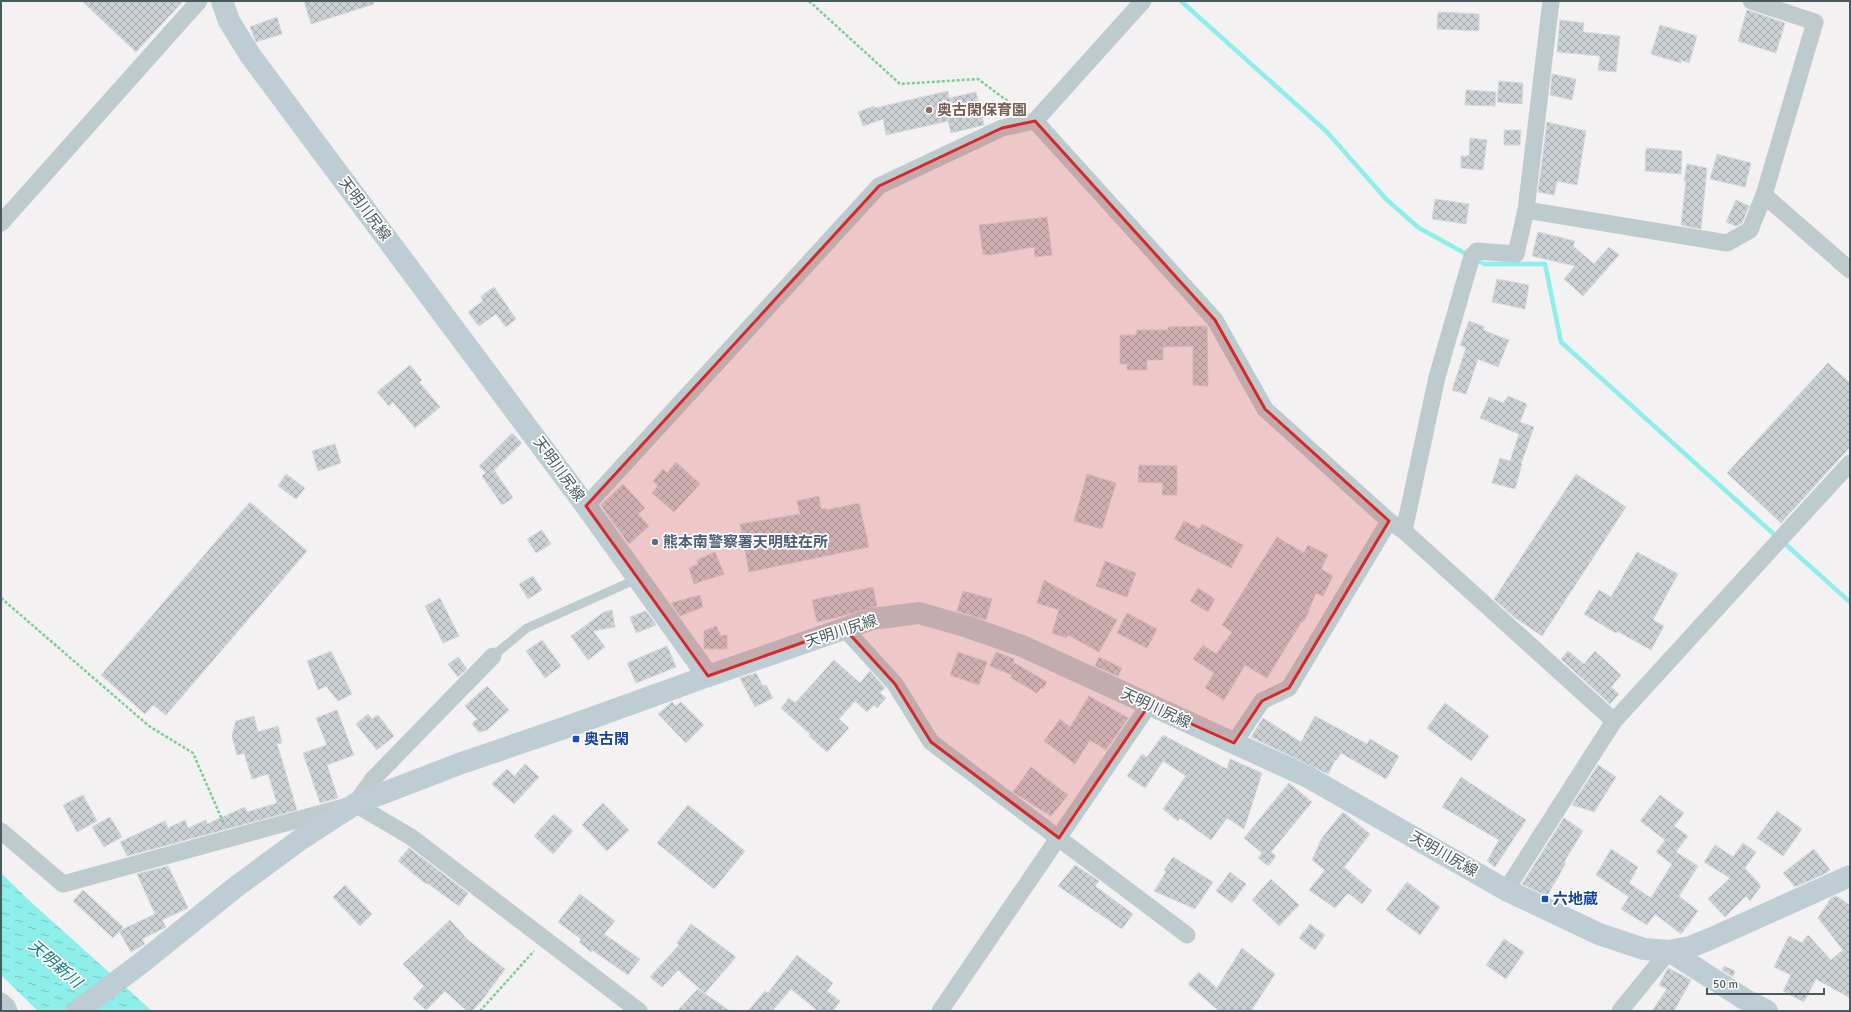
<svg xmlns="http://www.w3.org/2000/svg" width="1851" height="1012" font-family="Signika,'Noto Sans JP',sans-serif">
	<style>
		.water { fill: url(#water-ripples) }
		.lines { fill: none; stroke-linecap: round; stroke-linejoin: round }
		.stream { stroke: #8deeea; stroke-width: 4.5 }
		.building { fill: url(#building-cross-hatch); stroke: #d5d9dd }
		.path { stroke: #78cf8f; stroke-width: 2.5; stroke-dasharray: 3 2; stroke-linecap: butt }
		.lane { stroke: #bdcace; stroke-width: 9 }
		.street { stroke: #bdcace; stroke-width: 17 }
		.secondary { stroke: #bdcdd3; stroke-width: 22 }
		.marked { fill: #d62828; fill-opacity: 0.2; stroke: #d62828; stroke-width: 3; stroke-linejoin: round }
		.education-dot { fill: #8d6e63; stroke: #fff; stroke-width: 1.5 }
		.service-dot { fill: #5c6f8a; stroke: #fff; stroke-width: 1.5 }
		.transit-dot { fill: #1a4fb4; stroke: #fff; stroke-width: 1.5 }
		.labels { text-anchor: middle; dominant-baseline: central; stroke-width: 3.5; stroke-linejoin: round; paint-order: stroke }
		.education-label { font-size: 15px; font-weight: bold; fill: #785e54; stroke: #fff; text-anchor: start }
		.street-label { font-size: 15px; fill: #495a5f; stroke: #fff }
		.service-label { font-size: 15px; font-weight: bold; fill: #4e5e75; stroke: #fff; text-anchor: start }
		.transit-label { font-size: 15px; font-weight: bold; fill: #164399; stroke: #fff; text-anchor: start }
		.water-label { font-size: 16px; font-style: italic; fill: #0d807d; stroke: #fff }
	</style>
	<defs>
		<pattern id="water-ripples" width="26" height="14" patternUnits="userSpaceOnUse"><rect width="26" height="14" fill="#8deeea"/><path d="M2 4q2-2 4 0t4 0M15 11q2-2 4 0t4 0" fill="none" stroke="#75c4c1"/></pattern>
		<pattern id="building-cross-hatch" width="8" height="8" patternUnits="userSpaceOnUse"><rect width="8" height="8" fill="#cbd0d4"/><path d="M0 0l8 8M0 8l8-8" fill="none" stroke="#a7acaf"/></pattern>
	</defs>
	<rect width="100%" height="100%" fill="#f4f1f2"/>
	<polygon class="water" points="1,873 31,902 152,1011 38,1011 1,975"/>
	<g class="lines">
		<g class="stream">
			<polyline points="1181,1 1327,132 1386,199 1419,228 1468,255"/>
			<polyline points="1475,259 1484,264 1545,264 1561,342 1777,537"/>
			<polyline points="1783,542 1850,602"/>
		</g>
	</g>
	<g class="building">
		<polygon points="82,1 183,1 136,52"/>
		<polygon points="304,1 373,1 374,4 311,24"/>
		<polygon points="1747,10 1785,23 1776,53 1738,41"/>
		<polygon points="1438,12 1479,14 1479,31 1437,29"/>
		<polygon points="277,17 282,34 256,42 250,27"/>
		<polygon points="1560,20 1584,23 1583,32 1620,36 1616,72 1598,70 1600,56 1557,52"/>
		<polygon points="1660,25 1697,36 1689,63 1681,60 1681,63 1651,54"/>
		<polygon points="1552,74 1576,79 1572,100 1550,95"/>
		<polygon points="1499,81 1523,83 1522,104 1497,102"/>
		<polygon points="1466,90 1496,92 1495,106 1465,105"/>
		<polygon points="948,91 949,98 976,92 984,125 951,133 948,121 886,135 883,119 863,126 858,112 874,106 875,108"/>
		<polygon points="1547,122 1586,131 1577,185 1557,181 1554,195 1538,192"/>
		<polygon points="1504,130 1521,130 1520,145 1504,145"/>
		<polygon points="1470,138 1487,140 1483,170 1461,168 1461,156 1469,156"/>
		<polygon points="1646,148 1682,151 1681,174 1645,171"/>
		<polygon points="1717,154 1751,163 1745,187 1710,179"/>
		<polygon points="1687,164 1707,168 1701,229 1681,225 1686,181 1684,181"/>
		<polygon points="1435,199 1469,204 1466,224 1432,219"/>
		<polygon points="1736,200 1749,206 1742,223 1736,226 1726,222"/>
		<polygon points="1047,217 1052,255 1035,257 1034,247 990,255 983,254 979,225"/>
		<polygon points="1538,232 1575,241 1573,246 1594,264 1609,247 1619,255 1583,296 1564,279 1575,266 1532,256"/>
		<polygon points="1497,279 1529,285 1525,309 1492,302"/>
		<polygon points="494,287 516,319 506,327 496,314 479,326 468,312 483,301 481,296"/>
		<polygon points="1469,321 1485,327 1483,330 1509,340 1498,367 1478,359 1466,394 1452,390 1466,348 1460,345"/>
		<polygon points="1207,326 1208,386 1193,385 1193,346 1163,347 1163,360 1147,360 1147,370 1127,370 1127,364 1120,364 1120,335 1136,335 1137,330 1168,330 1168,327"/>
		<polygon points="1828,363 1850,383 1850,447 1781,523 1727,473"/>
		<polygon points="410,365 422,380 419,382 440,407 415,428 393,402 389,406 377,392"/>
		<polygon points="1508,396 1527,404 1520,422 1534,427 1521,464 1522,464 1515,489 1492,483 1500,458 1510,461 1519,434 1480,418 1489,397 1503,403"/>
		<polygon points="512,433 522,443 494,470 513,498 502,505 482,476 486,473 479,466"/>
		<polygon points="335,444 341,463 318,471 312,451"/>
		<polygon points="676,462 700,484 674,512 652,493 658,486 653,481 663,469 667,473"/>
		<polygon points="1139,465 1177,466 1177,495 1162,495 1163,483 1138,482"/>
		<polygon points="286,474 305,488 296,499 278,486"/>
		<polygon points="1087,474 1116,483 1102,529 1074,521"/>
		<polygon points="1576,474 1626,507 1542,636 1514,617 1494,599"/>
		<polygon points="623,484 645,508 638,514 649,526 629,544 601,505"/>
		<polygon points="819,496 821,509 826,508 826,510 859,503 869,547 749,572 740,524 800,514 797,501"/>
		<polygon points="250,502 307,551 166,715 153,705 145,714 101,675"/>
		<polygon points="1184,521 1200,529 1202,524 1243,545 1231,568 1174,539"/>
		<polygon points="542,530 551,544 536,553 527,539"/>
		<polygon points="1277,537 1304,553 1308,545 1328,555 1321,569 1333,576 1323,596 1316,593 1304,622 1302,621 1267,678 1245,665 1224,700 1205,688 1214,673 1193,659 1203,645 1216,654 1232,632 1222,625"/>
		<polygon points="715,552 724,574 694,584 689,568 698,564 697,560"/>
		<polygon points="1637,552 1678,574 1653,620 1664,626 1651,650 1617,631 1616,633 1584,614 1599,590 1611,597"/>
		<polygon points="1105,561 1136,573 1127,597 1096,586"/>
		<polygon points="533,576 542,590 528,599 519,584"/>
		<polygon points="1044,580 1117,620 1099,652 1068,635 1067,638 1052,633 1059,610 1037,603"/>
		<polygon points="873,587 877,606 835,618 817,622 812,600"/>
		<polygon points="1198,588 1215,599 1208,612 1190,601"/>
		<polygon points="963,591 992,599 986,620 957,611"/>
		<polygon points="700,595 703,607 680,616 671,603"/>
		<polygon points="440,598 459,636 443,643 425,606"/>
		<polygon points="612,610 615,627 593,631 605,647 588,660 571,636 604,612"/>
		<polygon points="646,611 656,625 636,633 630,617"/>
		<polygon points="1127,613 1157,629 1147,648 1117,633"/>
		<polygon points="716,626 721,636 727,635 727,649 704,649 704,631"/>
		<polygon points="542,640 561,666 545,678 526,651"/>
		<polygon points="667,646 676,667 636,683 627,663"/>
		<polygon points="331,651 352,694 338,701 326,686 318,690 307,661"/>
		<polygon points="1568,651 1584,664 1595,651 1621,675 1611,687 1619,694 1610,704 1561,659"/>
		<polygon points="958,652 987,662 979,685 950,675"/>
		<polygon points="996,652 1014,659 1013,662 1047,682 1043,689 1041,688 1037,693 1011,678 1012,675 990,666"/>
		<polygon points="458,657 467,669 458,677 448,664"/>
		<polygon points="1099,657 1122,668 1118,676 1095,666"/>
		<polygon points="834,660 860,683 870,671 885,688 880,693 886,698 877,708 874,705 867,712 855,701 839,719 849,728 827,752 809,736 810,734 781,708 789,698 795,703"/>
		<polygon points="756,673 763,686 766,685 773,698 755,707 740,678"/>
		<polygon points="487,686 509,710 487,730 479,732 472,724 477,719 465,706"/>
		<polygon points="1089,696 1128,718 1106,750 1090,740 1075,764 1044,741 1060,719 1070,727"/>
		<polygon points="672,702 676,706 681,702 704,725 686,743 658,714"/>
		<polygon points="1445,703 1489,736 1471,761 1427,728"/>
		<polygon points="337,710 354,755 327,765 338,798 320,803 303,753 327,745 316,718"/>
		<polygon points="368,714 372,719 378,715 394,736 377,750 356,724"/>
		<polygon points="254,716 258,732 278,726 282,743 277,744 297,810 127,856 120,842 165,821 168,828 185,820 188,828 206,820 207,824 245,807 247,812 277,803 268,774 252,779 244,753 237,755 232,736 236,721"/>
		<polygon points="1315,716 1367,744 1370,739 1399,756 1386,779 1341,753 1337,760 1335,760 1328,774 1251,737 1263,718 1301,742"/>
		<polygon points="1163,735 1227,769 1230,759 1262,773 1244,829 1227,818 1211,840 1180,818 1178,821 1163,809 1186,776 1163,761 1145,788 1127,776 1142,754 1147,757"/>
		<polygon points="525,764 539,777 514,804 492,784 507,769 514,776"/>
		<polygon points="1598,765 1616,777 1594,812 1572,805"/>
		<polygon points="1031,767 1068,795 1051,816 1013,792"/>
		<polygon points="1461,777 1526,820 1495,867 1487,861 1499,840 1442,807"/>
		<polygon points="1289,783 1312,802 1271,852 1276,856 1268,866 1258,858 1262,853 1244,838"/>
		<polygon points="83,795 97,821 77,832 63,805"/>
		<polygon points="1660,795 1684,813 1674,826 1688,836 1676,852 1698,866 1679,896 1698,911 1681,934 1655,914 1647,925 1621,909 1629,897 1596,875 1611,849 1638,867 1629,883 1651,898 1672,864 1656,852 1665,840 1640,821"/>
		<polygon points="603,803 629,830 607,851 582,825"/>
		<polygon points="688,805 745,851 714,889 657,843"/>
		<polygon points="1777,811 1802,829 1783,856 1757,838"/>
		<polygon points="1343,812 1370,834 1344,867 1372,891 1362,904 1348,893 1335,908 1309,890 1325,870 1312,860 1322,838"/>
		<polygon points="554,814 573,831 553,854 534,836"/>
		<polygon points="110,817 122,837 104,847 92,827"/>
		<polygon points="1564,818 1583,831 1564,862 1566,863 1547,896 1522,884"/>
		<polygon points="1743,843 1756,852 1745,868 1761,886 1750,901 1746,896 1725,917 1708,899 1730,878 1704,862 1715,845 1733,857"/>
		<polygon points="409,848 468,893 459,906 427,883 426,884 398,861"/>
		<polygon points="1814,849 1830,870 1824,874 1795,887 1783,873"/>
		<polygon points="1173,857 1213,882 1195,909 1154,891 1166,872 1164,870"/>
		<polygon points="1075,865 1099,881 1095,886 1133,914 1122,929 1058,886"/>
		<polygon points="168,866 188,908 162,920 166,927 142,939 145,944 131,952 119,931 155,914 137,874"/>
		<polygon points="1230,872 1246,884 1232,903 1216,891"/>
		<polygon points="1271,879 1299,905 1279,926 1252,900"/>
		<polygon points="1407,882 1440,907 1420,935 1386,910"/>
		<polygon points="345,885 372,914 360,926 333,897"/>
		<polygon points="83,890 123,927 113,938 73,901"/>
		<polygon points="580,894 615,921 604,934 640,959 628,975 592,950 591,952 579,942 581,939 558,922"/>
		<polygon points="1836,896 1850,905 1850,998 1816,979 1804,1002 1783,991 1791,975 1774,967 1789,936 1802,943 1808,935 1831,960 1843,950 1818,918 1831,898"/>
		<polygon points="450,920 468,940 505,969 482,1000 472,1011 467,1011 445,991 426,1010 413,998 424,986 403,964"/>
		<polygon points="691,924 736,957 705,993 678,970 662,987 650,977 679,945 677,943"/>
		<polygon points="1310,924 1325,935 1315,950 1299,938"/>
		<polygon points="1504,939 1524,952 1506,979 1486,965"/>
		<polygon points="1242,948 1275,974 1251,1011 1219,1011 1188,984 1199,972 1217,988"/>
		<polygon points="797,955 833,983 827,991 840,1001 833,1011 818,1011 791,989 772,1011 748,1011 765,991 768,993"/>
		<polygon points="1724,966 1735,971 1733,977 1722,970"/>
		<polygon points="1668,968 1691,980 1674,1011 1652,1011 1667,989 1659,985"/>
		<polygon points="698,989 730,1011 677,1011"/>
	</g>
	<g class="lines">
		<g class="path">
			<polyline points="809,1 900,84 978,79 1017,108"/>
			<polyline points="1,598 149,726 193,753 224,824"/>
			<polyline points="480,1011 534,951"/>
		</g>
		<polyline class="lane" points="493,656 527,628 639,578"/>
		<g class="street">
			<polyline points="1035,121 1215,320 1265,409 1389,521 1404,531 1614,721"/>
			<polyline points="1764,195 1850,270"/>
			<polyline points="1526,210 1727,243 1750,230 1764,195 1815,22 1751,1"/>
			<polyline points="1,223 199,1"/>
			<polyline points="586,506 879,186 1002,128 1035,121 1143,1"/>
			<polyline points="1404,531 1437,377 1472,256 1477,251 1516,254 1526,210 1551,1"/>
			<polyline points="844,628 895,684 931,742 1187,935"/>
			<polyline points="1234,743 1262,701 1289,688 1389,521"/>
			<polyline points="355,804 411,837 639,1011"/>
			<polyline points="1,831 63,884 355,804 373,779 493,656"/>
			<polyline points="1506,890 1614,721 1850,463"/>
			<polyline points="1,1001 7,1006 9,1011"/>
			<polyline points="940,1011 1149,705"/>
			<polyline points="1620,1011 1669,951"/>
		</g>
		<g class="secondary">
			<polyline points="222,1 229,21 250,55 586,506 708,676 872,619 919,613 968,627 1022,646 1308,777 1506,890 1599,934 1644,949 1669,951 1746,1000 1767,1011"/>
			<polyline points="1669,951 1690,947 1710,939 1850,876"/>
			<polyline points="77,1011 140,964 237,886 301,839 355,804 459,764 564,728 708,676"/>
		</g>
	</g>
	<path class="marked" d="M1035 121 1215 320 1265 409 1389 521 1289 688 1262 701 1234 743 1149 705 1059 838 931 742 895 684 844 628 708 676 586 506 879 186 1002 128Z"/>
	<circle class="education-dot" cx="929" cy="110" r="4"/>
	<circle class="service-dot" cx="655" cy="542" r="4"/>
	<g class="transit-dot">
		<rect x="572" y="735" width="8" height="8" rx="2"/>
		<rect x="1541" y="895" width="8" height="8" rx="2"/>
	</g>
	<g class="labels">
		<g class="education-label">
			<text x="937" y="110">奥古閑保育園</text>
		</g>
		<g class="street-label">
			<text transform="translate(365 209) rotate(53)">天明川尻線</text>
			<text transform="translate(559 469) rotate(54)">天明川尻線</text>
			<text transform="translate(841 631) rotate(-18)">天明川尻線</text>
			<text transform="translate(1156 708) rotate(25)">天明川尻線</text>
			<text transform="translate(1444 854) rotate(30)">天明川尻線</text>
		</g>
		<g class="service-label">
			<text x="663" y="542">熊本南警察署天明駐在所</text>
		</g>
		<g class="transit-label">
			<text x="584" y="739">奥古閑</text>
			<text x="1553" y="899">六地蔵</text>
		</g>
		<g class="water-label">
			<text transform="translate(55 964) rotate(41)">天明新川</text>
		</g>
	</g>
	<rect width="1851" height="1012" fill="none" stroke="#495a5f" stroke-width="4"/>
	<path d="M1707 988v6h117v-6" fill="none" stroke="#495a5f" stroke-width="2"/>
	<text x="1713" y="988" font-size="12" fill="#495a5f" stroke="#ffffff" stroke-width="3" paint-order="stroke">50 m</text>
</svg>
